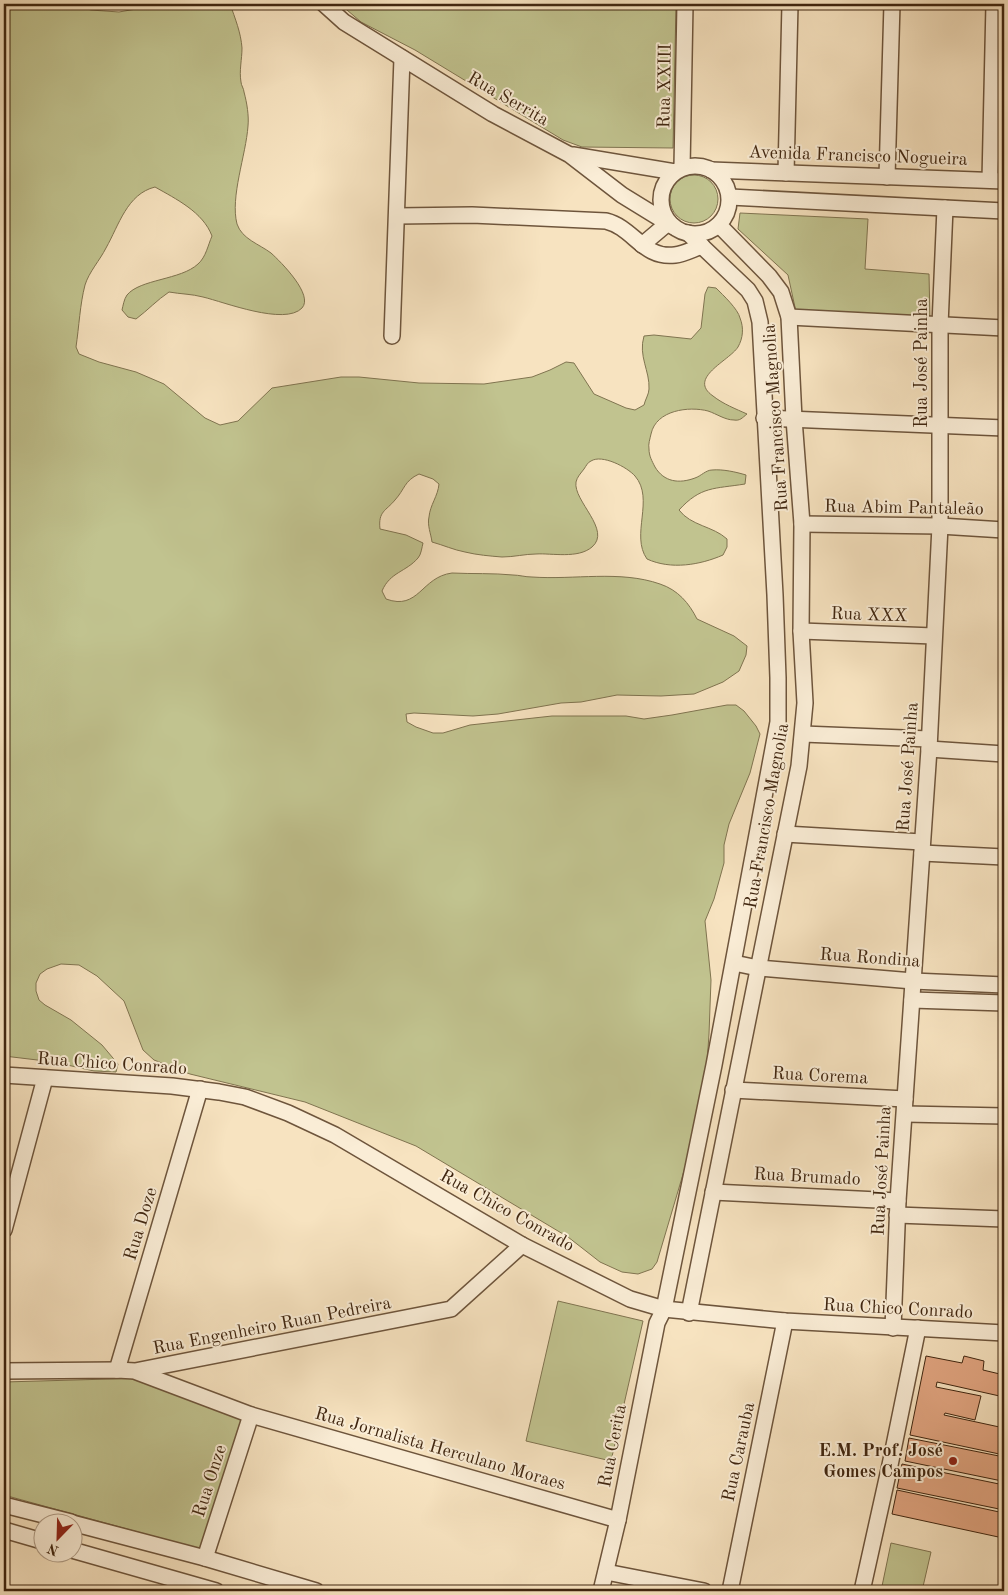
<svg xmlns="http://www.w3.org/2000/svg" width="1008" height="1595" font-family="'Old Standard TT',serif">
	<style>
		.green { fill: #c1c38f; stroke: #807450 }
		.building { fill: #e2a682; stroke: #402610 }
		.lines { fill: none; stroke-linecap: round; stroke-linejoin: round }
		.minor-casing { stroke: #6e553c; stroke-width: 18 }
		.minor { stroke: #faedd6; stroke-width: 15 }
		.poi-dot { fill: #8f2418; stroke: #faedd6; stroke-width: 2 }
		.labels { text-anchor: middle; dominant-baseline: central; stroke-width: 4; stroke-linejoin: round; paint-order: stroke }
		.street-label { font-size: 18px; fill: #402610; stroke: #faedd6 }
		.poi-label { font-size: 18px; font-weight: bold; fill: #402610; stroke: #faedd6; text-anchor: end }
	</style>
	<rect width="100%" height="100%" fill="#f7e3c0"/>
	<filter id="stains"><feTurbulence type="fractalNoise" baseFrequency=".004" numOctaves="4"/><feColorMatrix values="0 0 0 0 .2 0 0 0 0 .09 0 0 0 0 .02 0 0 0 .5 -.17"/></filter>
	<radialGradient id="worn" r=".72"><stop offset=".6" stop-color="#630" stop-opacity="0"/><stop offset="1" stop-color="#630" stop-opacity=".3"/></radialGradient>
	<g class="green">
		<path d="M4 4H69L91 10 119 12 136 9 141 4H230C235 18 241 33 242 48 242 59 239 71 241 82 241 85 244 89 244 92 247 103 249 116 248 126 246 155 230 197 237 224 242 239 259 244 271 253 281 262 314 295 302 308 285 326 224 302 203 297 192 294 180 294 169 292 157 300 148 310 136 319L128 317 122 310C123 306 124 299 127 295 140 279 181 280 198 264 206 257 208 245 212 236 203 212 176 199 155 187 127 194 119 225 106 248 100 260 89 272 85 285 80 304 79 327 76 347L79 354 99 362 136 372 164 384 205 418 220 425 238 421 272 388 341 377H359L419 383 484 384 532 377 550 370 566 362 574 363 594 394 626 408 635 410 644 405C645 400 649 394 649 389 650 371 638 356 644 336L654 335 691 339 701 328 705 294 708 287 716 288C723 295 738 309 740 318 744 328 743 338 738 347 729 361 687 378 713 396 723 404 736 409 747 414 742 418 740 421 734 420 725 420 717 414 708 411 689 406 656 410 651 434 650 439 648 444 649 449 649 456 652 461 655 467 664 482 679 484 695 478 701 476 706 470 712 470 723 469 736 472 746 475L745 484C714 489 701 486 679 510 691 526 713 526 727 539V547L723 555C700 565 671 570 647 559 630 535 655 499 635 476 627 467 602 454 591 461 588 462 586 466 584 469 581 473 577 477 576 482 573 501 612 530 592 547 578 559 552 553 536 554 525 554 514 557 502 557 490 556 477 555 465 552 454 550 443 545 432 542 431 534 427 525 429 517 430 505 438 496 439 484L433 479 419 474C404 481 405 489 395 500 386 511 378 511 380 529L406 535 423 543C422 547 421 555 418 558 406 572 390 572 382 591L386 599C419 611 421 577 452 573 472 574 493 573 513 575 519 575 525 577 532 577 574 580 620 570 660 584 678 590 689 603 697 619L734 636 747 646 746 655 739 671 723 682 694 694 661 696 617 695 581 702 561 703 498 714 473 716 414 713 406 714 407 722 416 727 433 733H443L470 725 552 716H626L644 719 672 715 727 705H736L744 711 756 726 760 734 750 773 729 824 724 845V863L714 899 705 921 711 980 709 1034 706 1078 697 1127 657 1262 652 1269 638 1274 622 1272 600 1262 568 1237 416 1146 305 1102 190 1074 154 1060 143 1050 124 1001 97 976 79 965 61 964 47 969 40 974 36 983V991L39 1000 45 1005 71 1020 102 1045 118 1064 116 1072 94 1071 54 1062 4 1056Z"/>
		<polygon points="340,4 676,4 673,148 582,147 563,140 415,50 361,22"/>
		<circle cx="694" cy="199" r="24"/>
		<polygon points="740,213 868,219 865,269 929,274 930,320 796,312 788,275 738,229"/>
		<polygon points="558,1301 643,1321 611,1461 526,1441"/>
		<polygon points="145,1378 245,1416 203,1550 4,1495 4,1382"/>
		<polygon points="891,1543 931,1552 922,1591 881,1591"/>
	</g>
	<g class="building">
		<polygon points="926,1356 962,1363 964,1356 984,1361 983,1370 1004,1375 1004,1397 937,1382 936,1387 981,1396 975,1420 945,1413 944,1415 1004,1428 1004,1455 910,1435"/>
		<polygon points="909,1438 1004,1457 1002,1481 905,1461"/>
		<polygon points="902,1464 1004,1485 1004,1510 897,1488"/>
		<polygon points="897,1490 1004,1513 1003,1538 892,1514"/>
	</g>
	<g class="lines">
		<g class="minor-casing">
			<g id="minor">
				<polyline points="324,4 344,22 493,114 570,155 622,195 674,227"/>
				<polyline points="573,155 675,172"/>
				<circle cx="695" cy="200" r="34"/>
				<polyline points="682,168 685,4"/>
				<polyline points="711,170 1004,181"/>
				<polyline points="786,173 790,4"/>
				<polyline points="887,177 892,4"/>
				<polyline points="990,180 994,4"/>
				<polyline points="730,197 1004,211"/>
				<path d="M397 216 472 215 606 221C634 228 643 259 675 255 684 254 693 249 702 246"/>
				<polyline points="642,245 668,223"/>
				<polyline points="789,317 1004,328"/>
				<polyline points="392,336 402,58"/>
				<polyline points="764,418 1004,428"/>
				<polyline points="802,524 940,526 1004,530"/>
				<polyline points="801,631 934,636"/>
				<polyline points="803,734 929,739"/>
				<polyline points="929,749 1004,754"/>
				<polyline points="785,834 922,842"/>
				<polyline points="922,853 1004,857"/>
				<polyline points="734,963 758,968 913,981 1004,985"/>
				<polyline points="912,1000 1004,1003"/>
				<polyline points="4,1075 172,1086 219,1092 245,1097 288,1113 335,1135 522,1245 630,1299 664,1309 785,1321 1004,1333"/>
				<polyline points="733,1090 905,1099"/>
				<polyline points="905,1114 1004,1116"/>
				<polyline points="713,1192 898,1201"/>
				<polyline points="897,1215 1004,1219"/>
				<polyline points="4,1230 45,1078"/>
				<polyline points="689,1313 799,766 805,703 801,631 802,524 794,419 789,317 781,292 769,276 719,225"/>
				<polyline points="893,1328 898,1201 929,749 940,526 940,325 945,208"/>
				<polyline points="117,1370 200,1089"/>
				<polyline points="4,1371 117,1370 135,1371 451,1309 522,1245"/>
				<polyline points="137,1372 251,1415 618,1520"/>
				<polyline points="4,1505 71,1522"/>
				<polyline points="72,1523 205,1558 316,1591"/>
				<polyline points="4,1530 42,1541"/>
				<polyline points="72,1550 216,1591"/>
				<polyline points="205,1558 251,1415"/>
				<polyline points="606,1572 704,1591"/>
				<polyline points="601,1591 618,1520 657,1323 664,1309 714,1065 778,722 778,678 775,595 760,322 755,301 748,290 688,233"/>
				<polyline points="730,1591 785,1321"/>
				<polyline points="862,1591 890,1465 918,1328"/>
			</g>
		</g>
		<use href="#minor" class="minor"/>
	</g>
	<circle class="poi-dot" cx="953" cy="1461" r="5"/>
	<g class="labels">
		<g class="street-label">
			<text transform="translate(665 86) rotate(-89)">Rua XXIII</text>
			<text transform="translate(508 99) rotate(30)">Rua Serrita</text>
			<text transform="translate(858 156) rotate(2)">Avenida Francisco Nogueira</text>
			<text transform="translate(922 363) rotate(-90)">Rua José Painha</text>
			<text transform="translate(776 418) rotate(-94)">Rua Francisco Magnolia</text>
			<text transform="translate(904 508) rotate(1)">Rua Abim Pantaleão</text>
			<text transform="translate(869 615) rotate(2)">Rua XXX</text>
			<text transform="translate(908 767) rotate(-86)">Rua José Painha</text>
			<text transform="translate(767 816) rotate(-80)">Rua Francisco Magnolia</text>
			<text transform="translate(870 958) rotate(4)">Rua Rondina</text>
			<text transform="translate(112 1064) rotate(4)">Rua Chico Conrado</text>
			<text transform="translate(820 1076) rotate(3)">Rua Corema</text>
			<text transform="translate(882 1171) rotate(-87)">Rua José Painha</text>
			<text transform="translate(807 1177) rotate(3)">Rua Brumado</text>
			<text transform="translate(507 1211) rotate(29)">Rua Chico Conrado</text>
			<text transform="translate(141 1224) rotate(-73)">Rua Doze</text>
			<text transform="translate(898 1309) rotate(3)">Rua Chico Conrado</text>
			<text transform="translate(272 1326) rotate(-11)">Rua Engenheiro Ruan Pedreira</text>
			<text transform="translate(613 1446) rotate(-79)">Rua Cerita</text>
			<text transform="translate(440 1449) rotate(16)">Rua Jornalista Herculano Moraes</text>
			<text transform="translate(739 1452) rotate(-78)">Rua Carauba</text>
			<text transform="translate(210 1481) rotate(-72)">Rua Onze</text>
		</g>
		<g class="poi-label">
			<text x="943" y="1451">E.M. Prof. José<tspan x="943" dy="21">Gomes Campos</tspan></text>
		</g>
	</g>
	<rect width="1008" height="1595" fill="none" stroke="#f7e3c0" stroke-width="20"/>
	<rect x="5" y="5" width="998" height="1585" fill="none" stroke="#402610" stroke-width="2.5"/>
	<rect x="10" y="10" width="988" height="1575" fill="none" stroke="#402610"/>
	<g transform="translate(58 1538) rotate(203)"><circle r="24" fill="#faedd6" stroke="#b09d87"/>
	<path d="M0-4L9 19L0 12L-9 19Z" fill="#8f2418"/>
	<text y="-8" font-size="14" font-weight="bold" text-anchor="middle" fill="#402610">N</text>
	</g>
	<rect width="100%" height="100%" filter="url(#stains)"/>
	<rect width="100%" height="100%" fill="url(#worn)"/>
</svg>
